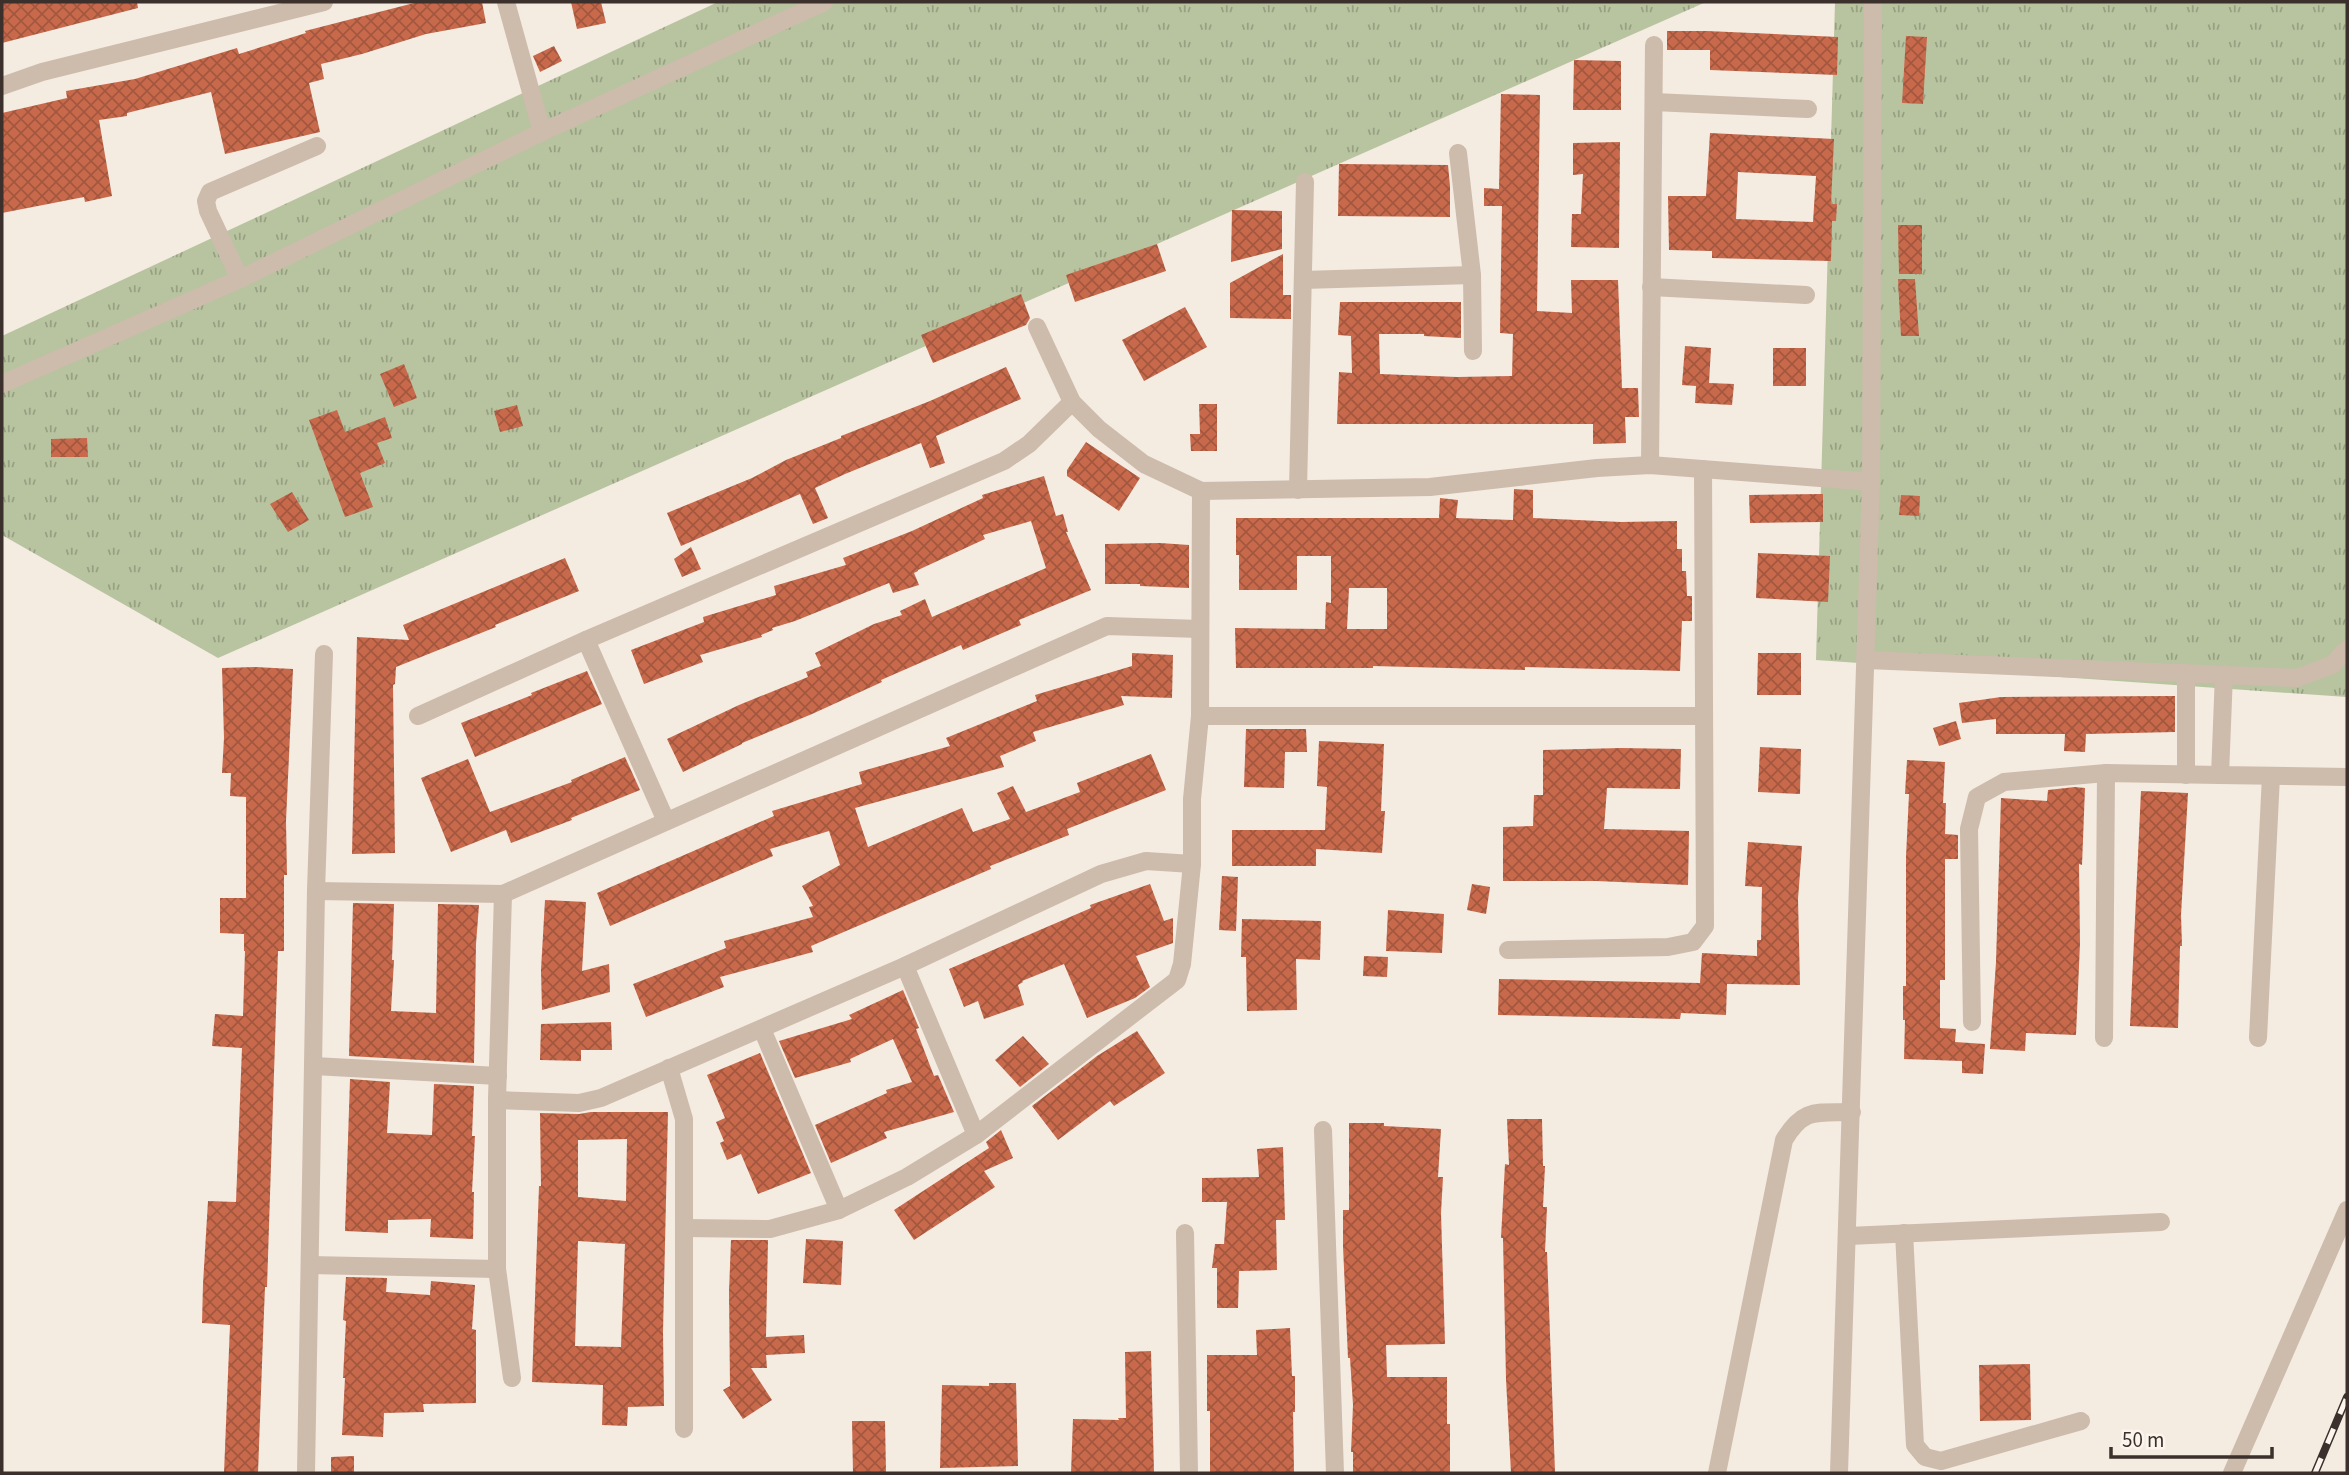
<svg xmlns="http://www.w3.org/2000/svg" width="2349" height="1475" font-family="'Source Sans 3',sans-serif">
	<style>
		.grass { fill: url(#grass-tufts) }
		.building { fill: url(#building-cross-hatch); fill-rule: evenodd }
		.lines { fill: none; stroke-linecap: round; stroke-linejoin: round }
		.minor { stroke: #cdbbac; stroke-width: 18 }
		.rail-casing { stroke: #3b302b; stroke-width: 8 }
		.rail { stroke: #fbf5ee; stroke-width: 5; stroke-dasharray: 16; stroke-linecap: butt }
	</style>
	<defs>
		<pattern id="grass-tufts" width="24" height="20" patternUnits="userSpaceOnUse" patternTransform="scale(1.75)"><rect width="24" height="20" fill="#b8c4a0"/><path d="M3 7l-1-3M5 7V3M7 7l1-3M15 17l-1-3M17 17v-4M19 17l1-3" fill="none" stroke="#97a083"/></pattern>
		<pattern id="building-cross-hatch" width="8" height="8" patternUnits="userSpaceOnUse" patternTransform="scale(1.75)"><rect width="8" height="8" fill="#c8694b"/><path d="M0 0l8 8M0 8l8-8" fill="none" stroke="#a4573f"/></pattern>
	</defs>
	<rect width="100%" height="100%" fill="#f4ebe1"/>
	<g class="grass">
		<polygon points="718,2 1706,2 218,658 2,535 2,336"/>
		<polygon points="1835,2 2347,2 2347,697 1816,660"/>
	</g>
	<g class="building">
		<polygon points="2,2 137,2 138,8 2,43"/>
		<polygon points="418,2 482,2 486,23 426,34 362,54 321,64 324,79 309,83 320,132 225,154 211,92 127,113 127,116 99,120 112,196 85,202 84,197 2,213 2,113 67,98 66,91 135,79 237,48 239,54 306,33 305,31"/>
		<polygon points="571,2 601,2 606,23 577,29"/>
		<polygon points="1667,31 1707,31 1838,37 1837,75 1710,70 1710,50 1667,50"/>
		<polygon points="1906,36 1927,37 1923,104 1902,103"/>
		<polygon points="554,46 562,61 540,72 533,56"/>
		<polygon points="1574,60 1621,61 1621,110 1573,110"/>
		<polygon points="1501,94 1540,95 1537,311 1572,313 1571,280 1618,280 1622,388 1638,388 1639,417 1625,417 1626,443 1593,444 1593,424 1337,424 1339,372 1352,373 1351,336 1338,335 1340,302 1461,302 1461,338 1424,336 1424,334 1379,334 1380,374 1457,377 1512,376 1513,334 1500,333 1502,206 1484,206 1484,188 1499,189"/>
		<path d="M1710 133 1834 139 1831 204H1837L1836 221H1832L1831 261 1712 258V251L1669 250 1668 196H1706ZM1738 172 1816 176 1813 222 1736 219Z"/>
		<polygon points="1620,142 1619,248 1571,247 1572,214 1581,214 1583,174 1573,175 1573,143"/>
		<polygon points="1339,164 1448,165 1450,186 1450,217 1338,216"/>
		<polygon points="1232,210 1282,211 1282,249 1231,262"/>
		<polygon points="1898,225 1922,225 1922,274 1899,274"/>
		<polygon points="1157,244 1166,271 1075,302 1066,275"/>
		<polygon points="1283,254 1283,295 1291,295 1291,319 1230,318 1230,283"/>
		<polygon points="1898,279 1915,279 1919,336 1901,336"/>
		<polygon points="1021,294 1030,318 1026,325 933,363 921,335"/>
		<polygon points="1185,307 1207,347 1144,381 1122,340"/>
		<polygon points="1685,346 1711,348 1709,383 1734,384 1732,405 1695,403 1696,386 1682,385"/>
		<rect x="1773" y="348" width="33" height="38"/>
		<polygon points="404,364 417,398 394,407 380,374"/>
		<polygon points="1006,367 1021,399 936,436 945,463 930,468 921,443 845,474 815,488 828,518 813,524 800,494 681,546 667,513 752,478 786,460 841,438 841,436 930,401"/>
		<polygon points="1199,404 1217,404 1217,451 1191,451 1190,434 1200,434"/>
		<polygon points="517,405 523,426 500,432 494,411"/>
		<polygon points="337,410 345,432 385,417 392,438 377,443 385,463 360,473 373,507 345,517 309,420"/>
		<polygon points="87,438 88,457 51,457 51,439"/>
		<polygon points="1086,442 1140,478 1119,511 1067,476 1067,470"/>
		<polygon points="1044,476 1056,516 1063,514 1068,532 1066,532 1091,590 1019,620 1021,625 963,650 961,645 881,680 882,682 812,714 742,743 742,744 683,772 667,739 739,705 808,677 806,672 821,666 815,653 874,624 902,615 900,611 925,599 932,617 1046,568 1031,521 983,535 985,539 918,570 918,571 914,573 919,585 893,593 889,583 795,621 772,628 773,630 761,635 762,637 700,655 703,662 644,684 631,650 704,622 703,617 776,595 774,586 846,565 843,558 912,531 983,498 982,495"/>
		<path d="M1514 489 1533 490V518L1621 522 1677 521V549H1682V571H1686L1687 596H1692V621H1682L1680 671 1525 667V670L1373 666V668H1236L1235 628 1325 629 1326 602 1331 603V556H1297V590H1239V555H1236V518H1439L1440 498 1458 500 1456 518 1513 520ZM1349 588H1387V629H1347Z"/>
		<polygon points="292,492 309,520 288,532 270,504"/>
		<polygon points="1823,494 1823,522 1750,523 1749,495"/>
		<polygon points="1901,495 1920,496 1919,516 1899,515"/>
		<polygon points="1160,543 1189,545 1189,588 1140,586 1140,584 1105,584 1105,544"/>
		<polygon points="691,547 701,569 682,577 674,559"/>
		<polygon points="1758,553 1830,556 1828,602 1756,598"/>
		<polygon points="565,558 579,591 495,625 496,627 396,667 395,684 393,685 395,853 352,854 357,637 409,640 403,625"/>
		<polygon points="1132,653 1173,655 1172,698 1121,696 1124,705 1033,732 1036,741 1000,756 1004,767 855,808 868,847 962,808 973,832 1010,819 997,793 1013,786 1026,812 1080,792 1077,783 1151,754 1166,790 1067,829 1069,835 990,866 991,869 811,946 813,952 720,977 724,987 646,1017 633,984 726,948 724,941 813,917 809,907 813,906 802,886 840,865 829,831 770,849 773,856 610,926 597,893 774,816 772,811 862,784 859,772 950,746 946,738 1037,701 1035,695 1132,666"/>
		<polygon points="1758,653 1801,653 1801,695 1757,695"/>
		<polygon points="255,667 293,669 286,821 287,875 284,875 284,951 278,951 267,1287 265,1287 263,1337 258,1473 224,1473 230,1325 202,1323 203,1284 208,1201 236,1202 242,1048 212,1046 215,1014 243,1016 245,951 244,951 244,934 220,933 220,898 246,898 246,797 230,796 231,773 222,773 224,738 222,668"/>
		<polygon points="587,671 602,704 475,757 461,723 532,695 531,693"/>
		<polygon points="2175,696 2175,732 2086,734 2085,752 2064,751 2065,734 1996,734 1996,719 1962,723 1959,703 2001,697"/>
		<polygon points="1956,721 1961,739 1939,746 1933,728"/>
		<polygon points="1246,729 1306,729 1307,752 1285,752 1284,788 1244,787"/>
		<polygon points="1319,741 1384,744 1381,811 1385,811 1382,853 1316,849 1316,866 1232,866 1232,830 1325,830 1327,787 1317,786"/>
		<polygon points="1760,747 1801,749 1800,794 1758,792"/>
		<polygon points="1621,748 1681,749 1680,789 1607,788 1604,829 1689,831 1688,885 1596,881 1503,881 1503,827 1533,826 1534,795 1543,795 1543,750"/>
		<polygon points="625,757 640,790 571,818 572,820 511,843 506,830 451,852 421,778 468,759 490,812 572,782 571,780"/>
		<polygon points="1907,760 1945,762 1943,803 1946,803 1945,834 1958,835 1958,859 1945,859 1945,980 1940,980 1940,1028 1956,1029 1955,1042 1985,1044 1983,1074 1962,1073 1962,1061 1904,1059 1905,1020 1903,1020 1903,986 1906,986 1906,857 1909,794 1905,794"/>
		<polygon points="2075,787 2085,788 2082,865 2079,864 2080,943 2076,1035 2026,1033 2025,1051 1990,1049 1996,962 2001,798 2047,801 2048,790"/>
		<polygon points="2141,791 2188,793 2181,915 2182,946 2180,946 2178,1028 2130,1026"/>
		<polygon points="1748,842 1802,846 1798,899 1800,985 1727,984 1726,1015 1681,1013 1680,1019 1498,1015 1499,979 1700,983 1702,953 1757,956 1757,940 1761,940 1762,887 1745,886"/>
		<polygon points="1222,876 1238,877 1236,931 1219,930"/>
		<polygon points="1150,884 1164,921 1173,918 1173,943 1136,956 1150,987 1135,998 1087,1018 1064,964 1022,981 1023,982 1018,985 1024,1005 984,1019 978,1001 964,1007 949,969 1091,908 1090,905"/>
		<polygon points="1472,884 1490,887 1486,914 1467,910"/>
		<polygon points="545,900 586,902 582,971 609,964 610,992 542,1010 541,970"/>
		<polygon points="353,903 394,904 392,960 394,960 391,1011 436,1013 438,904 479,905 476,944 474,1063 349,1056"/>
		<polygon points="1388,910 1444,914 1442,953 1386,951"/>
		<polygon points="1242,919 1321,921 1320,960 1296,959 1297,1010 1247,1011 1246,957 1241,957"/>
		<polygon points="1364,956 1388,957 1387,977 1363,976"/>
		<polygon points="903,990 919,1028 916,1029 934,1076 938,1075 954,1112 884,1132 887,1138 831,1163 815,1125 887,1093 886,1090 912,1082 893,1039 850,1059 851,1062 795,1078 779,1041 852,1019 849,1015"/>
		<polygon points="611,1022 612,1050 581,1050 581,1061 540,1060 541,1024"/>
		<polygon points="1137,1031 1165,1073 1114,1106 1110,1101 1058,1140 1032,1106 1097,1056"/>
		<polygon points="1023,1036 1049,1064 1020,1087 995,1060"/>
		<polygon points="760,1053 811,1173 758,1194 741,1154 727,1160 720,1143 724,1141 716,1122 725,1118 707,1075"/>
		<polygon points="350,1079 390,1082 387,1133 432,1135 434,1084 474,1086 472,1136 475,1136 472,1192 474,1192 473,1239 430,1237 431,1219 388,1220 388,1233 345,1231"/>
		<path d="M591 1112H668L663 1332 664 1406 628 1407 627 1426 602 1425 603 1385 532 1382 539 1186H541L540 1113 579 1114ZM627 1139 626 1201 578 1197V1140ZM578 1241 625 1244 621 1347 575 1346Z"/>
		<polygon points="1507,1119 1542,1119 1543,1166 1545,1166 1543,1207 1547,1207 1545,1252 1547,1252 1555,1472 1511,1473 1506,1379 1503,1238 1501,1238 1505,1164 1509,1165"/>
		<polygon points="1349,1123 1384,1123 1384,1126 1441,1129 1438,1177 1443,1177 1441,1213 1445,1344 1386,1345 1387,1377 1447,1377 1447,1424 1450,1424 1450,1473 1353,1473 1353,1452 1351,1452 1353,1405 1350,1358 1348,1358 1343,1246 1343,1210 1349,1210"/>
		<polygon points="1001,1130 1013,1158 984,1171 995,1187 914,1240 894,1210 989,1148 986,1142"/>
		<polygon points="1283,1147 1285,1220 1276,1220 1277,1270 1239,1271 1238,1308 1217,1308 1217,1268 1212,1268 1215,1244 1224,1244 1227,1202 1202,1202 1202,1178 1259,1177 1257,1149"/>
		<polygon points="806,1239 843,1241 841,1285 803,1283"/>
		<polygon points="731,1240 768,1240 766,1337 804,1335 805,1353 766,1355 767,1368 751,1368 772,1400 743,1419 723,1390 730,1386 729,1292"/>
		<polygon points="346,1277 387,1278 386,1292 430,1295 431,1281 475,1285 472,1329 476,1330 476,1403 423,1404 424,1412 384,1413 383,1437 342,1435 345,1378 343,1378 346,1321 343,1320"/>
		<polygon points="1290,1328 1292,1376 1295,1376 1295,1412 1293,1412 1294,1473 1210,1473 1210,1411 1207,1411 1207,1355 1257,1355 1256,1330"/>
		<polygon points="1151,1351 1154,1473 1071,1473 1073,1419 1119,1420 1118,1418 1126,1418 1125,1352"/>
		<polygon points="2030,1364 2031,1420 1980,1421 1979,1365"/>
		<polygon points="989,1383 1016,1383 1018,1466 940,1468 942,1385 989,1386"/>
		<polygon points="852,1421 885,1421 886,1473 853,1473"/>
		<polygon points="354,1456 354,1473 331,1473 331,1457"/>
	</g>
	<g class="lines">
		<g class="minor">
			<polyline points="506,2 542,132"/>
			<polyline points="2,86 42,72 324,2"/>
			<polyline points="1654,102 1808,109"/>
			<polyline points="1458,153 1472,275 1473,351"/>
			<polyline points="240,279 208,211 206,201 210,192 317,146"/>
			<polyline points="1303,280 1472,275"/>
			<polyline points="1651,287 1806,295"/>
			<polyline points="1037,327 1072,402 1099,429 1144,464 1201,491 1430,487 1597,468 1650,465 1871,482"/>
			<polyline points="2,384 240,279 542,132 824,2"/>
			<polyline points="1650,465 1654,45"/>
			<polyline points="1298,490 1305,182"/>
			<polyline points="586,640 666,821"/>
			<polyline points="1867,660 2297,678 2332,665 2347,649"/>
			<polyline points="2224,674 2220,775 2347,777"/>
			<polyline points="418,716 586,640 1004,461 1029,444 1072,402"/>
			<polyline points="1200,716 1704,716"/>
			<polyline points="2186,775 2186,673"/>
			<polyline points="316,891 503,894 1107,626 1200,629"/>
			<polyline points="1508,950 1668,947 1693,942 1705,926 1703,469"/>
			<polyline points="905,966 976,1135"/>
			<polyline points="1972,1022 1969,829 1977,797 2004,782 2106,773 2220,775"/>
			<polyline points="762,1029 839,1210"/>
			<polyline points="2104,1038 2106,773"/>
			<polyline points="2258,1038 2271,776"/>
			<polyline points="314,1066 498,1076"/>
			<polyline points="669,1068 684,1119 684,1429"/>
			<polyline points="497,1100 579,1103 601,1098 905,966 1101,874 1146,861 1192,864"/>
			<polyline points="1323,1130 1335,1473"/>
			<polyline points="685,1228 770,1229 839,1210 907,1177 976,1135 1177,980 1182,964 1192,864 1192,799 1200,716 1201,491"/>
			<polyline points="1185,1233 1189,1473"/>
			<polyline points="1904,1233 1915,1445 1925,1457 1941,1461 2081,1421"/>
			<polyline points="1848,1236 2161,1222"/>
			<polyline points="310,1265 497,1269 497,1100 503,894"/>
			<polyline points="497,1269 512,1378"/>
			<polyline points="306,1473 316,891 324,654"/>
			<path d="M1717 1473 1784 1140C1804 1107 1817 1113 1852 1112"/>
			<polyline points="1839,1473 1871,482 1873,2"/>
			<polyline points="2232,1473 2347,1210"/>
		</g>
		<g class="rail-casing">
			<polyline id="rail" points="2315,1473 2347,1397"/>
		</g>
		<use href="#rail" class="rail"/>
	</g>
	<rect width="2349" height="1475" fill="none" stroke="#3b302b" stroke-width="7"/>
	<path d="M2111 1447v10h161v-10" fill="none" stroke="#3b302b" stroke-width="3.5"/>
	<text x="2122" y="1447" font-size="21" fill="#3b302b" stroke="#fbf5ee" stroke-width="5" paint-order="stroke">50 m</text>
</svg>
